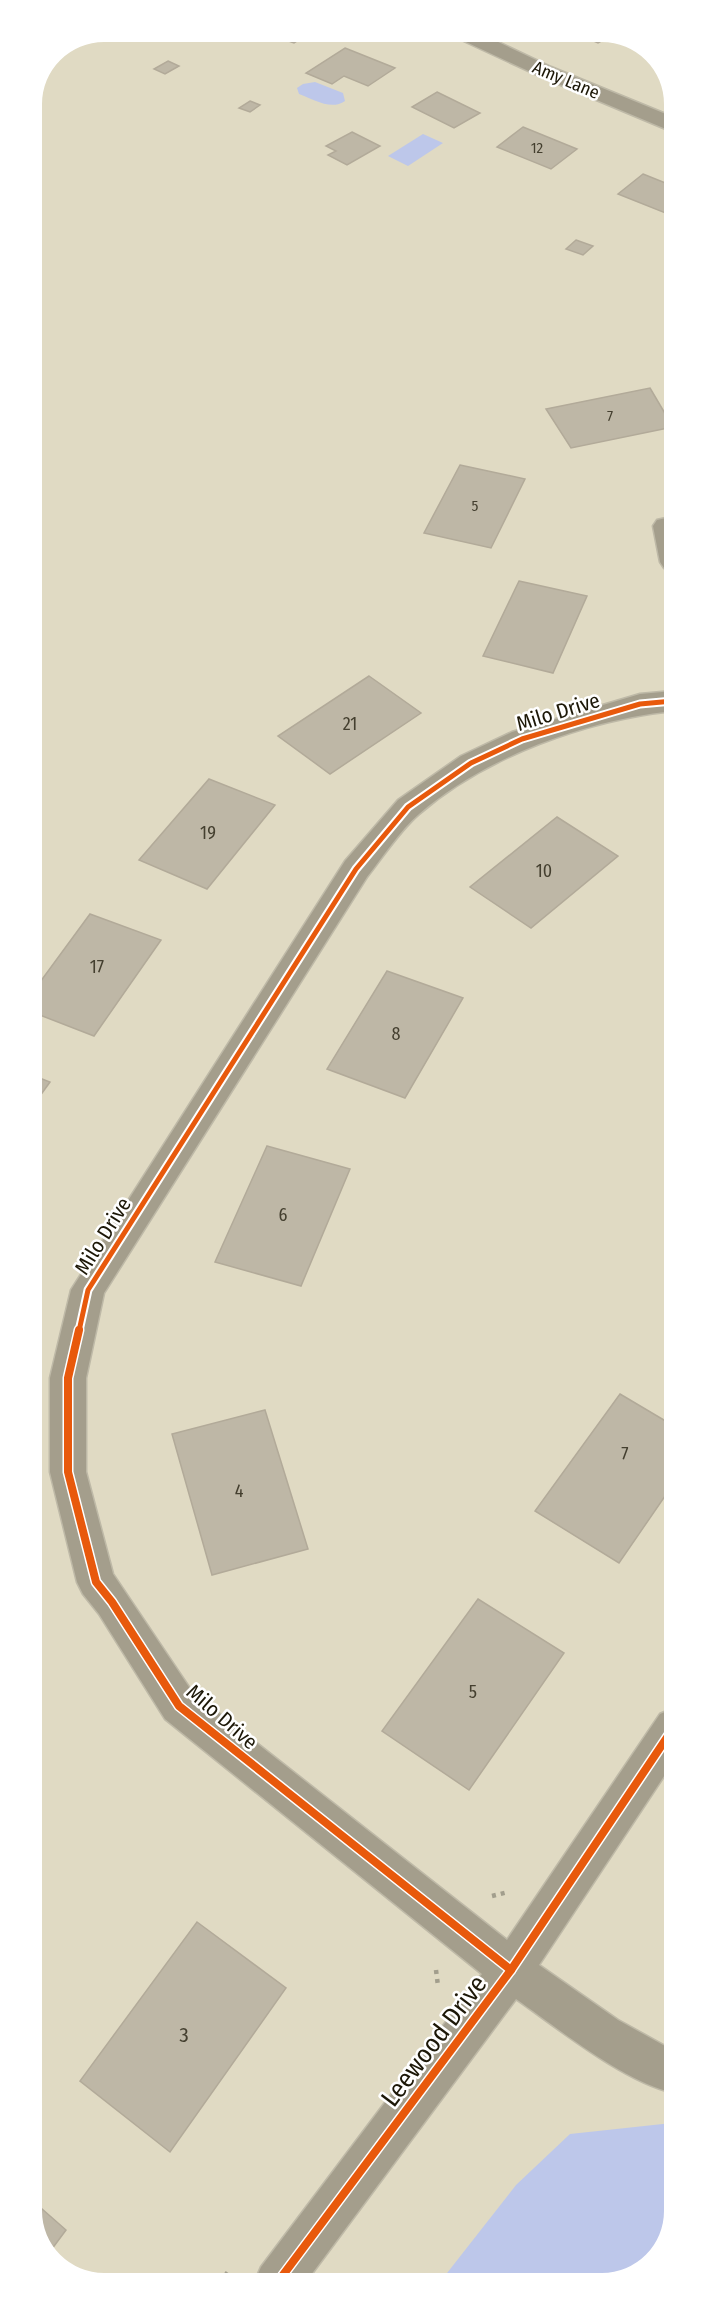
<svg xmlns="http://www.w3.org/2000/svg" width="706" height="2315" font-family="'Fira Sans Condensed',sans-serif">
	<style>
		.water { fill: #bdc7ea }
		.building { fill: #beb7a6; stroke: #b2aa99; stroke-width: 1.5 }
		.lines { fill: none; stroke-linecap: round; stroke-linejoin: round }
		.minor-casing { stroke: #beb9a7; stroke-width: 3 }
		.path { stroke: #a29e8d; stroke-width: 4.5; stroke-dasharray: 4 5; stroke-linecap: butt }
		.minor { fill: #a49e8c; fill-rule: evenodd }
		.cycleway-far1-casing { stroke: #fff; stroke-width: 9 }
		.cycleway-casing { stroke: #fff; stroke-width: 11 }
		.cycleway-far1 { stroke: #e8590c; stroke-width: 5 }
		.cycleway { stroke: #e8590c; stroke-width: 8 }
		.labels { text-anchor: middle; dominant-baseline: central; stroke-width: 5; stroke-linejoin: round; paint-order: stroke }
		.far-number-label { font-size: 15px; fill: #443f2f }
		.far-street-label { font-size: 18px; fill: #1c1707; stroke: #fff }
		.number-label { font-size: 18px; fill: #443f2f }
		.street-label { font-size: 21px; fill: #1c1707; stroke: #fff }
		.near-number-label { font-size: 21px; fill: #443f2f }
		.near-street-label { font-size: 26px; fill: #1c1707; stroke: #fff }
	</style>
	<rect width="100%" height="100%" fill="#e0dac3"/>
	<g class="water">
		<path d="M315 82 343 93 345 101C331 111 313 99 299 94L297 88 303 84Z"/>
		<polygon points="423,134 443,143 408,166 388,156"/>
		<polygon points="672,2123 674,2126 674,2211 659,2255 616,2282 440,2282 516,2185 570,2134"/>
	</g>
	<g class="building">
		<polygon points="234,32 262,32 252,38"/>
		<polygon points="263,32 311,32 294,43"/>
		<polygon points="573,32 611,32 614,34 598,43"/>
		<polygon points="345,48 395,68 368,86 344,76 332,84 306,73"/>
		<polygon points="168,61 179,66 165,74 154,69"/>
		<polygon points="437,92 480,113 454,128 412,107"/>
		<polygon points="250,101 260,105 250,112 239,108"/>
		<polygon points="523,127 577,149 551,169 497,147"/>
		<polygon points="352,132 380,146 347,165 328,155 336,151 326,146"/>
		<polygon points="643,174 673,186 673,216 618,194"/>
		<polygon points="576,240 593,246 583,255 566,249"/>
		<polygon points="650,388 673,427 571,448 546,409"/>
		<polygon points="460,465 525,479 491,548 424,533"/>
		<polygon points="519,581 587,596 553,673 483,656"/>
		<polygon points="369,676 421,713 330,774 278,736"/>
		<polygon points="209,779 275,805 207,889 139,860"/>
		<polygon points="557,817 618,856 531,928 470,887"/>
		<polygon points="90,914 161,940 94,1036 32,1012 32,993"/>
		<polygon points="387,971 463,998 405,1098 327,1069"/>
		<polygon points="32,1075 50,1082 32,1107"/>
		<polygon points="267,1146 350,1169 301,1286 215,1262"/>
		<polygon points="620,1394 674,1426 674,1483 619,1563 535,1511"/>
		<polygon points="265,1410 308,1549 212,1575 172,1434"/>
		<polygon points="478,1599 564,1653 469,1790 382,1731"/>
		<polygon points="197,1922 286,1988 170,2152 80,2081"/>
		<polygon points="33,2201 66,2230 49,2253 33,2225"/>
	</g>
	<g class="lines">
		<g class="minor-casing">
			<g id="minor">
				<polygon points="450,32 477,32 551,67 673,117 673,132 537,75 453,36"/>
				<polygon points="666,518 673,520 673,571 664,568 660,562 653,526 657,520"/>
				<path d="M673 691V711C587 720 486 756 419 814 399 831 383 857 367 877L104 1293 86 1378V1472L113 1574 193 1693 507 1940 660 1714 674 1708V1761L539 1965 618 2020 674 2051V2093C624 2082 559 2029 516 1999L305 2283H254L261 2267 482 1974 165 1719 99 1614 83 1594 77 1582 50 1472V1378L71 1290 345 861 398 800 461 756 512 732 640 694Z"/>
			</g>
		</g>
		<g class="path">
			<polyline points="492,1896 508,1892"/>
			<polyline points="436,1970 438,1986"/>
			<polyline points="220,2283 230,2269"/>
		</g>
		<use href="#minor" class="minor"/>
		<g class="cycleway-far1-casing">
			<polyline id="cycleway-far1" points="79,1331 88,1290 356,869 408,807 471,763 522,739 640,704 673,701"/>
		</g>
		<g class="cycleway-casing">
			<g id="cycleway">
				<polyline points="79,1330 68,1378 68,1472 96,1582 112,1602 179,1706 511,1970"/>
				<polyline points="277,2283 511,1970 674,1727"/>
			</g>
		</g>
		<use href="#cycleway-far1" class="cycleway-far1"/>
		<use href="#cycleway" class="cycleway"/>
	</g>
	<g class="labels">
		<g class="far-number-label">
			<text x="537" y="148">12</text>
			<text x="610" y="416">7</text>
			<text x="475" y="506">5</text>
		</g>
		<g class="far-street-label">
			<text transform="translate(566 80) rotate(23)">Amy Lane</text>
		</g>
		<g class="number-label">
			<text x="350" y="724">21</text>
			<text x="208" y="833">19</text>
			<text x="544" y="871">10</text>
			<text x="97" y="967">17</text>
			<text x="396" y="1034">8</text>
			<text x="283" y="1215">6</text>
			<text x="625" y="1454">7</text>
			<text x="239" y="1491">4</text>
			<text x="473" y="1692">5</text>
		</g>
		<g class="street-label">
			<text transform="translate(558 712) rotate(-17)">Milo Drive</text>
			<text transform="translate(103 1236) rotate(-58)">Milo Drive</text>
			<text transform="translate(222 1717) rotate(41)">Milo Drive</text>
		</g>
		<g class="near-number-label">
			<text x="184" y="2035">3</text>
		</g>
		<g class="near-street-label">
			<text transform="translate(434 2041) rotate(-53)">Leewood Drive</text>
		</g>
	</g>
	<path d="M0 0H706V2315H0ZM104 42H602A62 62 0 0 1 664 104V2211A62 62 0 0 1 602 2273H104A62 62 0 0 1 42 2211V104A62 62 0 0 1 104 42Z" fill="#fff" fill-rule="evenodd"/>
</svg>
